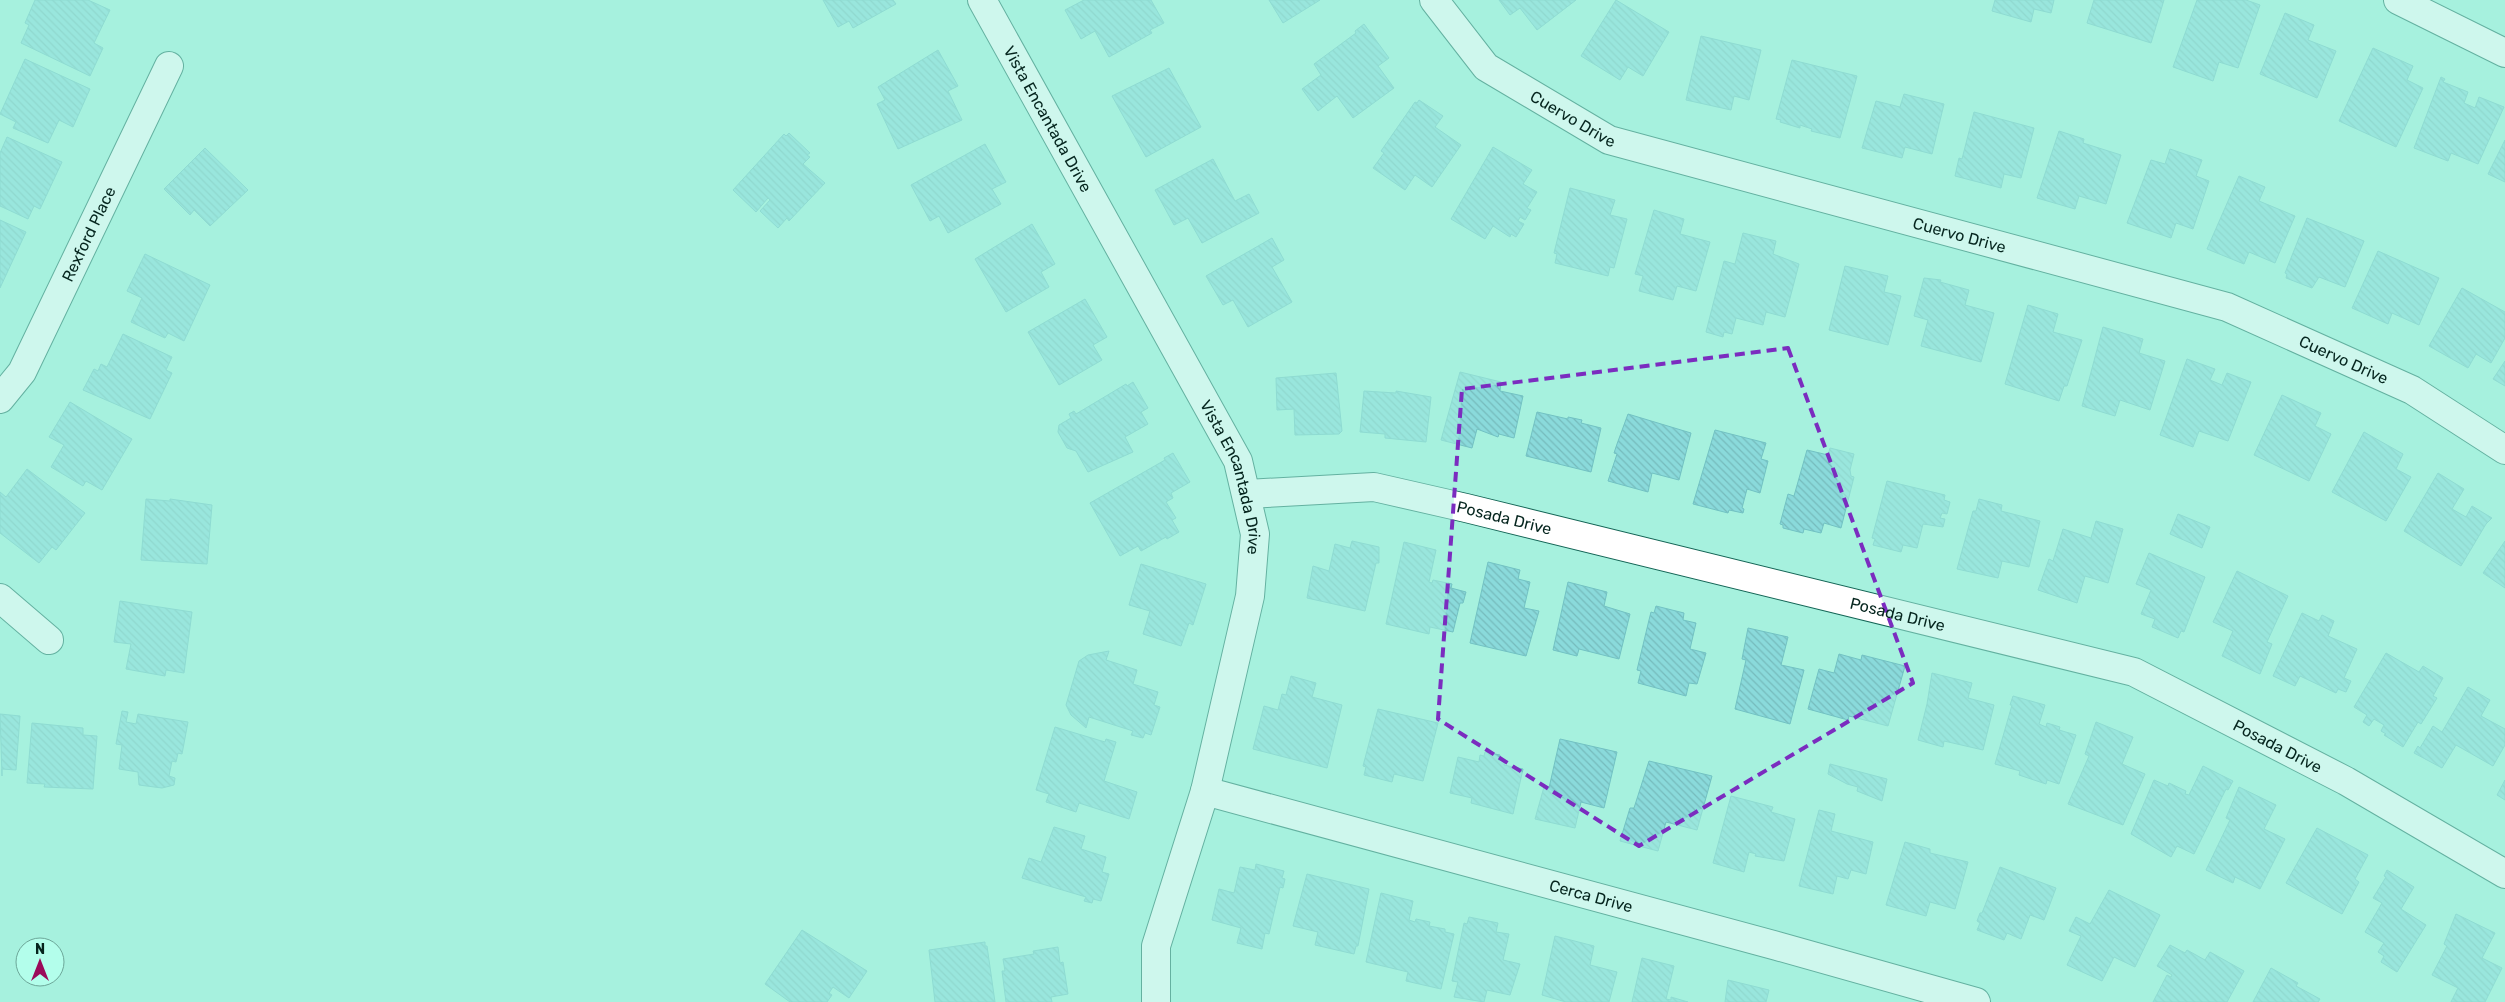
<svg xmlns="http://www.w3.org/2000/svg" width="2505" height="1002" font-family="Rubik,sans-serif">
	<style>
		.building { fill: url(#building-back-hatch); stroke: #72c2c3 }
		.lines { fill: none; stroke-linecap: round; stroke-linejoin: round }
		.minor-casing { stroke: #146556; stroke-width: 30 }
		.minor { stroke: #fff; stroke-width: 28 }
		.marked { fill: none; stroke: #7b2cbf; stroke-width: 4; stroke-dasharray: 10 6; stroke-linejoin: round }
		.labels { text-anchor: middle; dominant-baseline: central; stroke-width: 4; stroke-linejoin: round; paint-order: stroke }
		.street-label { font-size: 16px; fill: #05251e; stroke: #b3feeb }
	</style>
	<defs>
		<pattern id="building-back-hatch" width="6" height="6" patternUnits="userSpaceOnUse" patternTransform="scale(1.25)"><rect width="6" height="6" fill="#8adadb"/><path d="M-1 5l2 2M0 0l6 6M5-1l2 2" fill="none" stroke="#76bbbc"/></pattern>
	</defs>
	<rect width="100%" height="100%" fill="#a6f1de"/>
	<g class="building">
		<polygon points="35,0 88,0 110,10 94,43 103,48 90,76 21,43 29,25 25,23"/>
		<polygon points="823,0 893,0 896,4 853,28 849,21 838,27"/>
		<polygon points="1084,0 1151,0 1164,23 1150,30 1152,33 1109,57 1095,31 1081,39 1065,10"/>
		<polygon points="1269,0 1320,0 1283,23"/>
		<polygon points="1499,0 1576,0 1537,30 1520,8 1510,15"/>
		<polygon points="1616,0 1669,32 1643,76 1628,67 1620,80 1581,56"/>
		<polygon points="1995,0 2054,0 2051,13 2034,9 2031,22 1992,11"/>
		<polygon points="2094,0 2164,0 2151,43 2087,23"/>
		<polygon points="2197,0 2246,0 2260,5 2238,68 2219,62 2213,81 2173,67"/>
		<polygon points="2285,13 2314,25 2308,40 2336,51 2317,98 2260,74"/>
		<polygon points="1364,24 1389,58 1378,66 1394,88 1353,118 1337,96 1318,111 1302,89 1321,75 1314,64 1356,33 1355,31"/>
		<polygon points="1701,36 1761,50 1749,100 1734,96 1731,110 1686,100"/>
		<polygon points="2373,48 2413,66 2407,80 2423,88 2396,147 2339,121"/>
		<polygon points="938,50 958,86 948,91 962,120 898,149 877,104 885,100 878,87"/>
		<polygon points="25,59 90,89 73,127 59,120 48,143 13,128 16,122 0,114"/>
		<polygon points="1792,60 1857,76 1840,138 1811,131 1812,129 1800,125 1800,128 1780,122 1781,120 1776,119"/>
		<polygon points="1169,68 1201,127 1146,157 1112,96"/>
		<polygon points="2441,77 2445,79 2443,82 2468,92 2464,103 2475,108 2479,97 2504,107 2478,164 2451,153 2448,161 2414,148"/>
		<polygon points="1904,94 1944,104 1932,154 1905,147 1902,158 1862,148 1876,101 1900,107"/>
		<polygon points="1419,100 1443,116 1435,127 1461,145 1432,187 1415,175 1405,190 1373,168 1384,153 1381,151 1415,102 1417,103"/>
		<polygon points="1974,112 2034,128 2021,178 2004,174 2001,188 1955,176 1959,158 1962,159"/>
		<polygon points="2059,131 2084,139 2083,143 2121,155 2106,204 2079,196 2075,209 2037,198"/>
		<polygon points="789,133 810,153 807,155 810,157 803,164 825,183 789,221 787,218 778,228 760,211 770,200 768,198 756,212 733,190 784,134 786,136"/>
		<polygon points="7,137 62,162 40,209 34,206 28,219 0,206 0,153"/>
		<polygon points="2505,140 2505,182 2488,174"/>
		<polygon points="985,144 1006,182 992,189 1001,204 948,233 939,216 930,221 911,185"/>
		<polygon points="1493,147 1532,170 1523,184 1537,192 1527,208 1531,210 1525,220 1520,217 1518,221 1524,224 1516,237 1511,234 1510,237 1493,226 1485,239 1451,219"/>
		<polygon points="205,148 248,190 210,226 194,210 190,215 164,189"/>
		<polygon points="2170,149 2202,160 2196,176 2209,181 2193,229 2176,223 2171,238 2127,223 2151,160 2165,164"/>
		<polygon points="1213,159 1235,201 1249,194 1259,213 1202,243 1188,218 1174,225 1155,190"/>
		<polygon points="2239,176 2265,187 2259,201 2295,216 2275,263 2249,252 2244,264 2207,249"/>
		<polygon points="1570,188 1615,200 1610,215 1627,219 1614,268 1610,267 1608,276 1555,263 1557,254 1554,253"/>
		<polygon points="1654,210 1684,219 1680,234 1710,242 1696,291 1677,286 1673,300 1639,291 1643,276 1635,274"/>
		<polygon points="2307,218 2364,241 2345,287 2319,277 2312,288 2286,278 2287,274 2285,273"/>
		<polygon points="0,220 26,232 0,288"/>
		<polygon points="1032,224 1055,264 1041,272 1049,287 1006,312 975,259"/>
		<polygon points="1743,233 1776,241 1773,254 1799,264 1785,317 1766,312 1763,325 1736,318 1732,334 1724,332 1723,337 1706,332 1724,261 1735,264"/>
		<polygon points="1272,238 1284,260 1272,267 1292,302 1248,327 1233,300 1223,305 1206,276"/>
		<polygon points="2378,251 2439,278 2419,325 2392,313 2388,324 2352,308"/>
		<polygon points="145,254 210,285 184,341 168,333 165,338 131,322 142,298 127,291"/>
		<polygon points="1845,266 1888,276 1884,292 1901,296 1888,345 1829,330"/>
		<polygon points="1924,278 1941,280 1940,282 1969,290 1965,305 1994,313 1981,362 1921,346 1928,320 1914,316"/>
		<polygon points="2462,288 2505,312 2505,338 2491,363 2476,354 2468,368 2429,346"/>
		<polygon points="1085,299 1107,337 1093,345 1102,360 1059,385 1028,332"/>
		<polygon points="2028,305 2058,314 2053,332 2082,340 2067,386 2064,386 2059,401 2005,384"/>
		<polygon points="2103,327 2143,339 2139,353 2165,361 2150,410 2120,400 2115,416 2082,406"/>
		<polygon points="123,334 172,357 166,370 172,373 150,419 83,390 94,369 98,371 101,364 107,367"/>
		<polygon points="2187,359 2215,369 2210,380 2222,385 2227,373 2251,382 2228,441 2199,431 2193,447 2160,435"/>
		<polygon points="2505,361 2505,386 2493,379"/>
		<polygon points="1460,372 1501,382 1500,391 1523,396 1514,438 1499,434 1498,437 1477,429 1472,448 1441,440"/>
		<polygon points="1336,373 1342,431 1339,434 1295,435 1294,409 1277,410 1276,378"/>
		<polygon points="1133,382 1148,408 1141,412 1148,424 1125,437 1133,452 1088,472 1076,451 1067,448 1058,432 1059,425 1071,418 1069,414 1074,411 1076,414 1126,384 1127,386"/>
		<polygon points="1364,391 1396,393 1396,391 1431,397 1426,442 1385,438 1385,434 1360,432"/>
		<polygon points="2282,395 2321,413 2315,426 2331,434 2309,481 2254,455"/>
		<polygon points="70,402 132,439 102,490 86,481 83,486 51,467 64,445 49,437"/>
		<polygon points="1537,412 1568,419 1568,417 1582,420 1581,423 1601,428 1591,472 1526,456"/>
		<polygon points="1628,414 1691,433 1679,480 1652,473 1648,492 1608,481 1617,454 1614,453 1617,444"/>
		<polygon points="1715,430 1766,443 1761,459 1768,461 1760,493 1747,489 1742,508 1744,509 1743,513 1729,510 1728,513 1693,504"/>
		<polygon points="2364,432 2403,454 2396,469 2411,477 2386,521 2332,492"/>
		<polygon points="1830,448 1854,454 1850,470 1851,476 1854,477 1841,528 1824,523 1821,533 1804,529 1803,533 1783,528 1783,525 1780,524 1788,494 1794,496 1807,450 1828,455"/>
		<polygon points="1173,453 1190,482 1171,493 1173,498 1166,502 1176,518 1172,520 1179,532 1167,539 1166,537 1141,551 1138,546 1120,556 1090,503 1165,460 1164,458"/>
		<polygon points="27,469 85,513 56,550 52,547 39,563 0,533 0,492 6,497"/>
		<polygon points="2438,473 2464,489 2452,509 2466,517 2472,506 2492,518 2486,524 2461,566 2404,531"/>
		<polygon points="1887,481 1945,495 1944,500 1950,502 1947,514 1942,513 1940,518 1945,519 1943,527 1923,524 1917,548 1903,545 1901,552 1873,545 1875,539 1872,538"/>
		<polygon points="146,499 170,501 170,499 212,505 207,564 141,560"/>
		<polygon points="1979,499 2002,505 2001,511 2040,521 2029,567 2002,561 1998,578 1957,569 1973,511 1976,511"/>
		<polygon points="2178,514 2210,527 2202,548 2170,534"/>
		<polygon points="2096,521 2123,529 2108,583 2085,576 2077,603 2038,590 2049,559 2053,561 2063,529 2091,538"/>
		<polygon points="1352,541 1379,547 1379,563 1376,563 1365,611 1307,598 1313,566 1329,571 1335,544 1350,548"/>
		<polygon points="2505,541 2505,588 2483,573"/>
		<polygon points="1404,542 1436,550 1429,582 1432,583 1433,580 1452,584 1451,588 1466,592 1463,603 1460,603 1453,632 1430,627 1429,634 1386,624"/>
		<polygon points="2149,553 2205,577 2184,632 2181,631 2178,638 2152,627 2155,619 2141,614 2151,590 2136,584"/>
		<polygon points="1488,562 1520,570 1518,579 1530,582 1524,608 1539,611 1526,656 1470,643"/>
		<polygon points="1141,564 1206,584 1193,625 1189,623 1181,646 1143,634 1150,611 1129,605"/>
		<polygon points="2237,571 2288,596 2267,642 2272,644 2260,674 2222,656 2233,631 2213,622"/>
		<polygon points="1568,582 1607,592 1604,606 1630,614 1619,659 1579,649 1577,656 1553,650"/>
		<polygon points="120,601 192,612 184,673 166,670 165,676 126,669 131,644 114,642"/>
		<polygon points="1656,606 1684,613 1683,620 1696,623 1690,649 1706,653 1697,684 1689,683 1686,696 1638,683 1641,671 1637,670 1649,620 1651,612 1654,613"/>
		<polygon points="2302,613 2319,621 2322,615 2334,621 2328,636 2357,649 2344,678 2351,681 2346,692 2338,689 2336,693 2300,676 2295,686 2273,676"/>
		<polygon points="1748,628 1788,637 1781,665 1804,670 1790,724 1735,709 1746,660 1742,659"/>
		<polygon points="1109,651 1106,660 1137,670 1133,684 1158,692 1154,705 1160,707 1151,735 1145,733 1143,738 1131,735 1133,731 1089,717 1086,728 1071,715 1066,705 1079,661 1088,655"/>
		<polygon points="2386,653 2419,672 2423,666 2443,678 2433,696 2437,698 2421,724 2418,722 2403,747 2384,735 2386,734 2381,731 2384,725 2374,719 2369,726 2363,722 2367,715 2354,707"/>
		<polygon points="1839,654 1861,660 1862,655 1905,666 1888,726 1849,716 1848,720 1808,709 1819,669 1834,673"/>
		<polygon points="1932,673 1972,683 1968,698 1994,705 1983,750 1944,741 1943,747 1918,740 1927,704"/>
		<polygon points="1291,676 1316,683 1312,697 1342,705 1327,768 1253,749 1264,706 1278,710 1282,694 1286,695"/>
		<polygon points="2468,687 2490,700 2481,716 2505,729 2505,745 2493,766 2456,745 2442,768 2414,753 2418,746 2420,748 2433,726 2442,732"/>
		<polygon points="2013,696 2045,705 2039,724 2046,727 2047,723 2060,727 2059,730 2076,735 2059,784 2047,780 2046,784 2019,775 2020,771 1995,764 2012,705 2010,705"/>
		<polygon points="1378,709 1438,723 1423,781 1394,774 1392,782 1364,775 1366,767 1363,766"/>
		<polygon points="122,711 128,712 126,722 136,724 138,714 188,722 182,754 178,753 176,762 172,761 169,776 175,778 174,785 162,788 139,785 138,772 119,769 122,745 116,744"/>
		<polygon points="0,714 20,716 16,770 2,769 2,776"/>
		<polygon points="2096,722 2133,737 2122,764 2145,774 2123,825 2068,804 2089,756 2085,754"/>
		<polygon points="32,723 83,728 83,735 97,736 93,789 44,787 45,784 27,783"/>
		<polygon points="1055,727 1105,742 1106,739 1116,742 1104,781 1137,792 1129,819 1079,803 1076,812 1046,802 1049,794 1036,790"/>
		<polygon points="1560,739 1617,752 1604,808 1581,802 1575,828 1535,819 1544,787 1549,788"/>
		<polygon points="1485,752 1500,755 1498,760 1505,761 1504,765 1523,769 1513,814 1471,803 1472,798 1450,793 1458,757 1479,762 1480,755 1484,756"/>
		<polygon points="1649,761 1712,776 1697,830 1666,822 1658,851 1620,841 1630,808 1634,808"/>
		<polygon points="1830,764 1887,779 1882,801 1857,791 1858,787 1847,784 1828,774"/>
		<polygon points="2203,766 2233,781 2228,790 2226,789 2194,854 2177,846 2171,857 2131,834 2154,780 2168,786 2169,783 2186,791 2185,794 2189,795"/>
		<polygon points="2505,780 2505,800 2497,795"/>
		<polygon points="2239,787 2276,805 2264,829 2285,839 2260,889 2235,877 2233,883 2206,870 2230,820 2226,818"/>
		<polygon points="1731,796 1773,807 1771,812 1795,819 1784,861 1755,856 1756,854 1749,852 1744,872 1713,863"/>
		<polygon points="1819,810 1835,814 1831,831 1873,842 1866,874 1851,870 1848,879 1837,876 1833,894 1799,886"/>
		<polygon points="1054,827 1085,836 1081,849 1106,857 1102,872 1109,874 1101,901 1093,899 1092,903 1084,901 1086,897 1022,878 1029,858 1041,862"/>
		<polygon points="2317,828 2368,855 2355,879 2359,882 2342,914 2286,883"/>
		<polygon points="1905,842 1930,849 1930,853 1968,862 1955,909 1930,902 1926,916 1886,905"/>
		<polygon points="1256,864 1284,871 1282,878 1285,879 1283,888 1280,887 1269,934 1265,933 1262,949 1237,943 1241,928 1212,920 1219,889 1234,893 1240,867 1255,870"/>
		<polygon points="2000,867 2056,888 2044,920 2030,915 2021,939 2007,933 2004,940 1977,930 1980,923 1977,921 1980,913 1982,913"/>
		<polygon points="2387,870 2414,887 2401,909 2426,925 2397,972 2381,962 2384,956 2378,952 2384,943 2365,932 2382,903 2373,898 2386,877 2384,876"/>
		<polygon points="1307,874 1369,889 1358,946 1356,946 1354,954 1315,945 1318,932 1293,926"/>
		<polygon points="2109,890 2160,915 2135,967 2114,957 2102,981 2067,965 2081,936 2069,931 2076,917 2090,924"/>
		<polygon points="1381,893 1413,901 1409,920 1415,922 1416,919 1430,922 1429,926 1445,929 1445,932 1454,934 1441,989 1406,981 1408,972 1366,962"/>
		<polygon points="2456,914 2495,933 2482,958 2502,968 2485,1002 2451,1002 2458,988 2432,975 2447,946 2444,944"/>
		<polygon points="1469,917 1498,923 1496,932 1509,934 1503,960 1520,964 1510,995 1487,990 1484,1002 1454,997 1458,982 1452,981 1464,923 1467,924"/>
		<polygon points="802,930 867,971 849,998 833,987 829,993 832,995 827,1002 790,1002 765,984"/>
		<polygon points="1555,936 1594,946 1590,965 1617,972 1609,1002 1566,1002 1542,995"/>
		<polygon points="985,942 985,946 987,946 995,1002 935,1002 929,950"/>
		<polygon points="2170,945 2185,953 2187,950 2205,960 2210,952 2244,971 2227,1002 2153,1002 2167,975 2171,977 2172,975 2157,966"/>
		<polygon points="1058,947 1060,963 1063,962 1068,994 1051,997 1052,1002 1006,1002 1002,971 1005,971 1003,959 1034,954 1033,951"/>
		<polygon points="1642,958 1674,966 1666,999 1671,1000 1671,997 1688,1002 1632,1002"/>
		<polygon points="2271,968 2298,983 2296,986 2320,999 2318,1002 2253,1002"/>
		<polygon points="1728,980 1769,990 1766,1002 1725,1002"/>
	</g>
	<g class="lines">
		<g class="minor-casing">
			<g id="minor">
				<path id="s1" d="M982 0 1238 461 1255 534 1250 596 1205 791 1156 946V1002"/>
				<path id="s2" d="M1434 0 1486 67 1609 140 2227 307 2412 390 2505 450"/>
				<polyline points="2398,0 2505,53"/>
				<path id="s3" d="M0 399 22 372 169 66"/>
				<path id="s4" d="M1247 494 1374 487 1466 508 2134 672 2346 781 2505 874"/>
				<polyline points="0,598 49,640"/>
				<path id="s5" d="M1205 791 1777 946 1976 1002"/>
			</g>
		</g>
		<use href="#minor" class="minor"/>
	</g>
	<path d="M0 0H2505V1002H0ZM1788 348 1913 683 1639 846 1438 719 1462 389Z" fill="#a6f1de" fill-opacity=".55" fill-rule="evenodd"/>
	<path class="marked" d="M1788 348 1913 683 1639 846 1438 719 1462 389Z"/>
	<g class="labels">
		<g class="street-label">
			<text stroke="none"><textPath href="#s2" startOffset="186">Cuervo Drive</textPath></text>
			<text stroke="none"><textPath href="#s1" startOffset="136">Vista Encantada Drive</textPath></text>
			<text stroke="none"><textPath href="#s3" startOffset="188">Rexford Place</textPath></text>
			<text stroke="none"><textPath href="#s2" startOffset="591">Cuervo Drive</textPath></text>
			<text stroke="none"><textPath href="#s2" startOffset="996">Cuervo Drive</textPath></text>
			<text stroke="none"><textPath href="#s1" startOffset="541">Vista Encantada Drive</textPath></text>
			<text stroke="none"><textPath href="#s4" startOffset="261">Posada Drive</textPath></text>
			<text stroke="none"><textPath href="#s4" startOffset="666">Posada Drive</textPath></text>
			<text stroke="none"><textPath href="#s4" startOffset="1071">Posada Drive</textPath></text>
			<text stroke="none"><textPath href="#s5" startOffset="400">Cerca Drive</textPath></text>
		</g>
	</g>
	<g transform="translate(40 962)"><circle r="24" fill="#b3feeb" stroke="#6da799"/>
	<path d="M0-4L9 19L0 12L-9 19Z" fill="#9b0a59"/>
	<text y="-8" font-size="14" font-weight="bold" text-anchor="middle" fill="#05251e">N</text>
	</g>
</svg>
